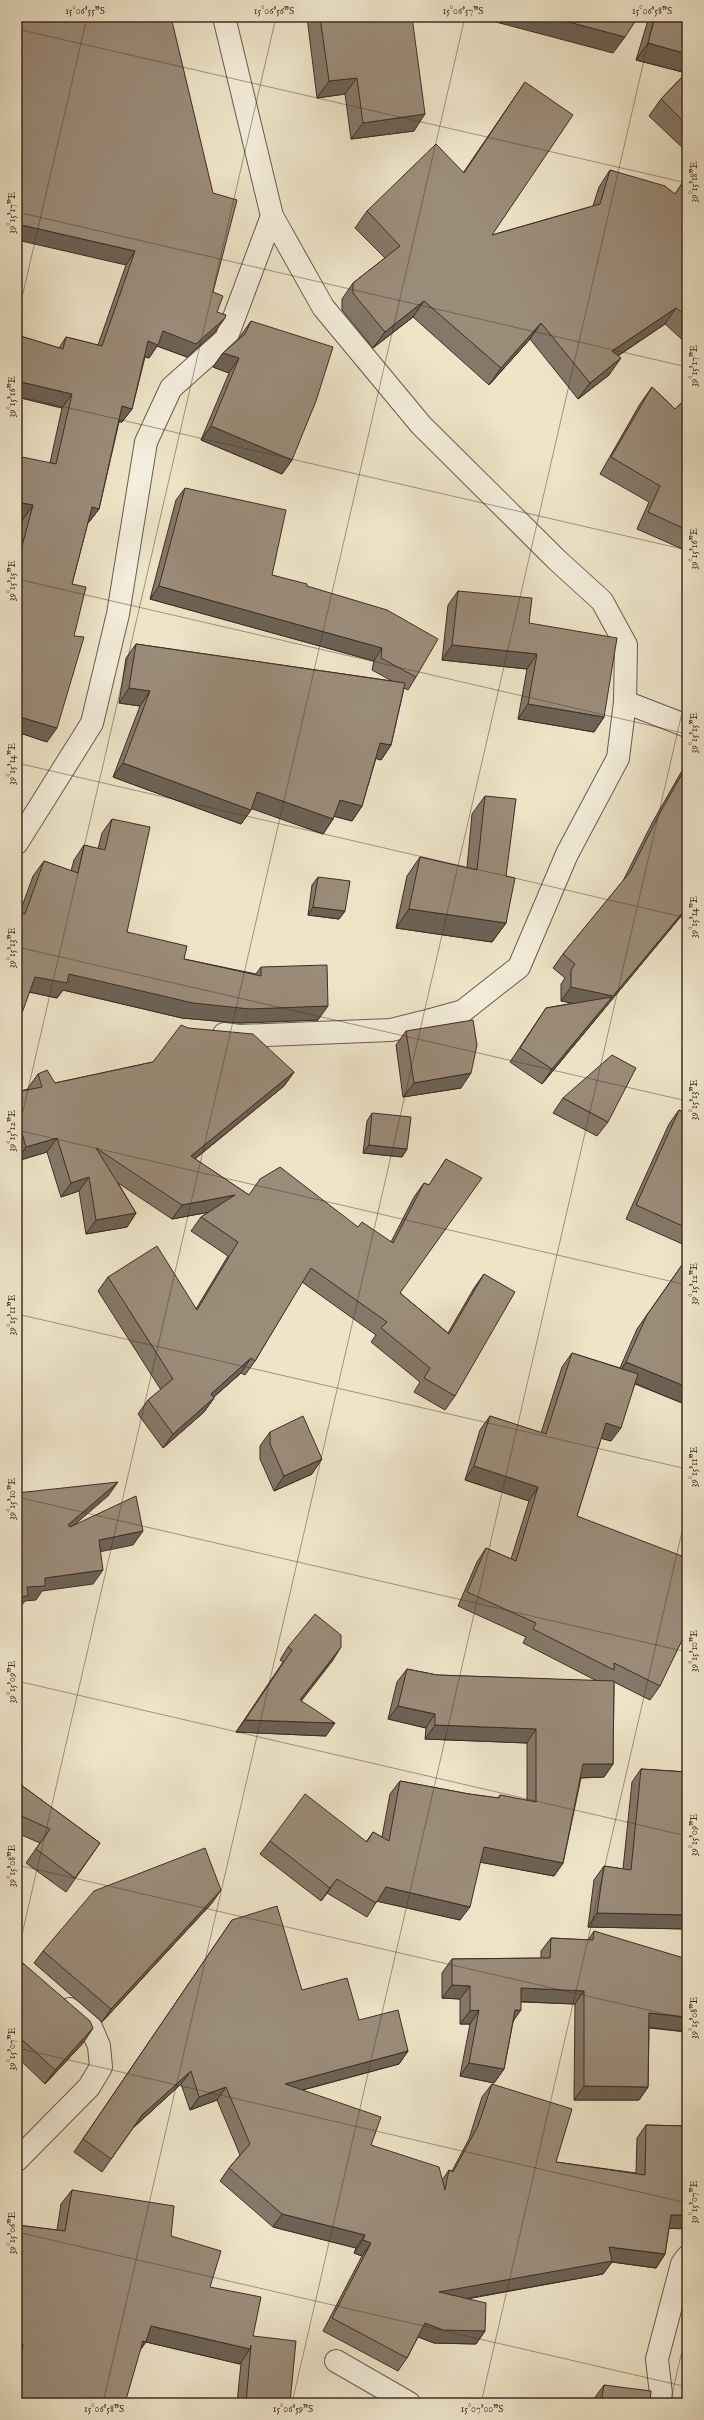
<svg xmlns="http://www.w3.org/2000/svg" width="704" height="2420" font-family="'IM FELL English',serif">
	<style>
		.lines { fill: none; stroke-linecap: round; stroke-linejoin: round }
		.minor-casing { stroke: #6c5a4e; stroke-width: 24 }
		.minor { stroke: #f4eedc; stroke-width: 22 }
		.wall { fill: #857869; stroke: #412c25 }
		.shaded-wall { fill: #6c6255; stroke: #412c25 }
		.building { fill: #9b8c7a; stroke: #412c25 }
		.ticks { fill: none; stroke: #412c25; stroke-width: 1; stroke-opacity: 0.45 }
		.neatline { fill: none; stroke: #412c25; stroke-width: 1.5 }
		.ticks-label { font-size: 10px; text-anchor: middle; fill: #412c25 }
	</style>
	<rect width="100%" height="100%" fill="#eee5c9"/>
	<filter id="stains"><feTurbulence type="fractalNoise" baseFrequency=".005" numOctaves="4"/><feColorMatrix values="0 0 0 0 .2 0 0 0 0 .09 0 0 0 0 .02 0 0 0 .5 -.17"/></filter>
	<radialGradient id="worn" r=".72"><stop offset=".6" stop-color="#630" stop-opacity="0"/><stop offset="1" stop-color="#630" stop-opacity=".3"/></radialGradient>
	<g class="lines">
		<g class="minor-casing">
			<g id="minor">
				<polyline points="224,17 272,216 323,307 421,425 557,560 602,601 626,645 625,702 618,758 567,854 519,967 463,1011 423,1022 391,1030 239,1036 224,1034"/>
				<polyline points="625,702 687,726"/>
				<polyline points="17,843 92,723 118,614 146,442 171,388 226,339 272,216"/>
				<polyline points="17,2160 89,2087 101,2067 99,2046 91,2027 70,2009"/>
				<polyline points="336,2361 409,2403"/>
				<polyline points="662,2403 657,2359 682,2264 687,2257"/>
			</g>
		</g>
		<use href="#minor" class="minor"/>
	</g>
	<g class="wall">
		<polygon points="17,17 213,292 217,312 215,332 187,357 157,346 149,358 145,357 132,409 122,422 119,422 99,509 89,522 88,522 72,584 47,742 17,732 17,543 23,519 50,463 62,408 17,397 17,335 59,348 66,337 98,345 126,265"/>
		<polygon points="307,17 412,17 414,131 351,139 345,94 317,98"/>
		<polygon points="649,17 687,17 687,152 649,116 661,99 686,73 636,60"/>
		<polygon points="525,82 492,235 593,206 599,187 610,170 675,194 687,176 687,344 665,324 618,356 609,375 578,399 530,339 489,385 413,317 373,348 342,310 342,299 353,283 385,258 355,228 367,211 463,173"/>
		<polygon points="251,321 292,460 282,474 201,440 229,373 213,367 223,353 239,338"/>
		<polygon points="652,387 675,409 687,397 687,551 637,529 649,502 600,474 640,404"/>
		<polygon points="185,488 272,575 307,586 416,677 408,690 404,688 391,745 381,760 376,758 362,806 352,821 334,816 333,819 323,834 252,808 241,824 113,777 140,706 119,703 126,658 136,644 392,681 372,670 374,661 150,599 176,500"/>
		<polygon points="458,591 529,623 604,717 594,732 518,719 527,669 442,660 448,605"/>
		<polygon points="687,762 687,909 542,1084 510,1062 546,1008 574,1003 561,1001 561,984 565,978 553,968 563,954 623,881 652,823"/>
		<polygon points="485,796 506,876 506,923 492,942 396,928 407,876 420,857 467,868 472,814"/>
		<polygon points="112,819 127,932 184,959 256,974 261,967 318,1020 239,1023 182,1018 63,990 57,998 29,992 20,912 33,876 44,861 71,871 74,860 84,845 98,849 102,833"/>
		<polygon points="318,877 345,911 339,919 308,915 312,885"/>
		<polygon points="188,1028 294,1072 284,1086 195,1159 249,1195 358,1227 391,1242 414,1197 424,1183 429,1185 446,1159 400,1293 448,1333 474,1288 484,1274 455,1396 445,1410 414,1392 420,1382 371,1342 376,1335 302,1282 255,1361 245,1375 241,1373 214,1397 214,1398 204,1412 163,1448 138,1414 148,1400 161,1390 98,1291 108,1277 196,1309 228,1256 191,1231 201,1217 209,1212 172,1219 118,1183 136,1213 127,1227 86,1234 79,1191 61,1197 47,1152 17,1161 17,1092 28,1089 28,1088 38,1074 55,1083 153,1062"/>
		<polygon points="406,1031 461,1088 403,1097 396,1045"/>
		<polygon points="563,1098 608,1122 597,1136 553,1113"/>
		<polygon points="679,1110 687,1114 687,1246 626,1219 669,1124"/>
		<polygon points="372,1113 407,1149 402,1157 363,1153 367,1121"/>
		<polygon points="687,1258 687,1405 635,1384 611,1441 601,1438 577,1516 660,1686 650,1700 614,1682 613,1764 604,1777 581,1778 563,1863 554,1876 480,1862 460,1920 377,1901 367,1917 327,1893 321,1901 260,1854 270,1841 366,1842 373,1832 382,1837 390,1794 400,1781 469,1794 498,1798 500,1795 527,1801 527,1743 425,1739 426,1728 388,1719 397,1682 407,1669 437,1675 597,1681 523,1643 526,1637 458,1606 477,1562 486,1548 511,1559 529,1501 465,1480 480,1430 490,1416 541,1433 562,1367 572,1353 620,1368 637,1329"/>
		<polygon points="270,1432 312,1474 274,1491 260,1459 260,1446"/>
		<polygon points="288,1647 333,1660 301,1700 326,1736 236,1732 283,1662 280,1660"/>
		<polygon points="641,1769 687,1772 687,1929 588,1927 594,1880 604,1866 623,1869 632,1782"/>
		<polygon points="17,1782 100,1843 66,1892 26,1863 40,1843 17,1833"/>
		<polygon points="212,1903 102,2022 34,1963 43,1951"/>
		<polygon points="232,1920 302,1990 359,2020 408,2051 399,2064 303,2090 371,2145 442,2180 449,2170 452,2171 469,2139 482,2097 492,2084 556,2162 636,2173 637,2138 646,2125 687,2126 687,2229 669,2228 665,2254 656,2268 612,2262 603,2274 467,2299 485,2331 476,2344 434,2343 418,2337 407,2358 398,2371 323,2331 362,2256 354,2253 356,2248 273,2227 220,2181 229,2168 240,2155 217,2100 190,2110 181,2084 133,2128 102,2172 74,2152"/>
		<polygon points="594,1931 687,2032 649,2028 648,2087 639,2100 574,2100 575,2004 521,2002 513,2022 504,2069 494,2083 460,2076 470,2024 460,2024 460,1999 442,1998 442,1973 452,1959 541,1958 541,1951 551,1938 588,1940"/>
		<polygon points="17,1958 84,2042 45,2084 17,2057"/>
		<polygon points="72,2190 171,2236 210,2287 253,2336 290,2403 237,2403 241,2363 240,2364 146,2342 17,2403 17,2225 57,2230 61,2204"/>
		<polygon points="604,2385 650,2403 593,2403 593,2400"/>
	</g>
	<g class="shaded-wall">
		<polygon points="477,17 550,17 625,37 613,53"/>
		<polygon points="648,43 687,54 687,73 636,60"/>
		<polygon points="357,78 345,94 317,98 329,81"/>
		<polygon points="425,114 414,131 351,139 363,123"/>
		<polygon points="17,224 135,251 126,265 17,240"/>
		<polygon points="424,301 413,317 373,348 385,332"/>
		<polygon points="676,308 665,324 601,367 612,351"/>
		<polygon points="225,318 215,332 187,357 157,346 149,358 139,355 148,341 163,331"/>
		<polygon points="541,323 530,339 489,385 501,368"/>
		<polygon points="223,353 239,358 229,373 213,367"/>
		<polygon points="621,358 609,375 578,399 590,383"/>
		<polygon points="17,381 72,394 62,408 17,397"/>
		<polygon points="122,406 132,409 122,422 113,420"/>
		<polygon points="211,426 292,460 282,474 201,440"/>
		<polygon points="17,502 33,505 23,519 17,518"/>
		<polygon points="92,507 99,509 89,522 83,521"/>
		<polygon points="159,586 382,648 374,661 150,599"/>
		<polygon points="452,645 537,654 527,669 442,660"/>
		<polygon points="129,688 150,691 140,706 119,703"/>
		<polygon points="528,704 604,717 594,732 518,719"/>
		<polygon points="17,716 57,728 47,742 17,732"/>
		<polygon points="380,743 391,745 381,760 370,757"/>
		<polygon points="123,763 251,810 241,824 113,777"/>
		<polygon points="257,792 333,819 323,834 247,807"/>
		<polygon points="340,800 362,806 352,821 329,815"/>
		<polygon points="313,907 345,911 339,919 308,915"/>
		<polygon points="687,907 687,909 542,1084 552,1069 602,1009 561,1001 571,987"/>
		<polygon points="409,909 506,923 492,942 396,928"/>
		<polygon points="69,974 328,1006 318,1020 239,1023 182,1018 63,990 57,998 25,991 35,977"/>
		<polygon points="294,1072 284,1086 181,1170 191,1156"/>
		<polygon points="471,1073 461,1088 403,1097 414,1083"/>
		<polygon points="57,1138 47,1152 17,1161 26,1147"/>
		<polygon points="369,1145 407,1149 402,1157 363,1153"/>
		<polygon points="89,1177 79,1191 61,1197 71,1183"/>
		<polygon points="235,1195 226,1209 172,1219 182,1205"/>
		<polygon points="136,1213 127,1227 86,1234 96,1220"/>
		<polygon points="251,1358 241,1373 201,1408 211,1394"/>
		<polygon points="626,1362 687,1387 687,1405 617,1376"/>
		<polygon points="214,1398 204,1412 163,1448 173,1434"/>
		<polygon points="606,1423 621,1428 611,1441 596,1437"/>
		<polygon points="322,1459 312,1474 274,1491 284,1476"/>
		<polygon points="474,1466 538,1487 529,1501 465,1480"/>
		<polygon points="118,1482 108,1496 58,1539 68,1525"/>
		<polygon points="143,1531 133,1545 89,1554 99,1540"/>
		<polygon points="103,1570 93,1584 42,1591 36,1600 25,1601 18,1610 17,1610 17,1597 27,1587 45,1578"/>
		<polygon points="341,1647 333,1660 292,1713 300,1700"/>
		<polygon points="398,1706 435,1714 426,1728 388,1719"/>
		<polygon points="245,1720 335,1723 326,1736 236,1732"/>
		<polygon points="435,1725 536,1729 527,1743 425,1739"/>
		<polygon points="583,1764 613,1764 604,1777 574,1778"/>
		<polygon points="484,1847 563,1863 554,1876 474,1861"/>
		<polygon points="337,1879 327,1893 321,1901 330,1888"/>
		<polygon points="386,1887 470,1907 460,1920 376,1901"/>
		<polygon points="221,1890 212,1903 102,2022 111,2009"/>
		<polygon points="597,1913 687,1915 687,1929 588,1927"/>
		<polygon points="452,1985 470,1986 460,1999 442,1998"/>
		<polygon points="521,1988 584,1991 575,2004 511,2001"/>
		<polygon points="479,2010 470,2024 460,2024 470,2011"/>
		<polygon points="515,2010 521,2010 511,2024"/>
		<polygon points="649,2013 687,2017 687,2032 639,2026"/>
		<polygon points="93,2028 84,2042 45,2084 55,2070"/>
		<polygon points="408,2051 399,2064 276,2097 285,2084"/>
		<polygon points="469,2063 504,2069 494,2083 460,2076"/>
		<polygon points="191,2071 181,2084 133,2128 142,2115"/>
		<polygon points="584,2086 648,2087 639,2100 574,2100"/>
		<polygon points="226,2087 217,2100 190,2110 199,2097"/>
		<polygon points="282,2214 365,2235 356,2248 273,2227"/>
		<polygon points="671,2215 687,2215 687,2229 661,2228"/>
		<polygon points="363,2240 371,2243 362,2256 354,2253"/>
		<polygon points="609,2247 665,2254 656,2268 612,2262 603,2274 430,2305 439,2292"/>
		<polygon points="425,2323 485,2331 476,2344 434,2343 416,2336"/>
		<polygon points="151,2326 250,2349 240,2364 146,2342 136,2356"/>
		<polygon points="17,2343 23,2345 17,2353"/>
	</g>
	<g class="building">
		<polygon points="17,17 171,17 213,193 237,200 213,292 223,296 217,312 226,315 225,318 196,344 163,331 158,345 148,341 132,409 122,406 99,509 92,507 72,584 86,587 74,636 84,637 57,728 17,716 17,565 33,505 17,502 17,456 56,464 72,394 17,381 17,335 63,349 66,337 102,346 135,251 17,224"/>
		<polygon points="320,17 412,17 425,114 363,123 357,78 329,81"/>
		<polygon points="550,17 638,17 625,37"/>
		<polygon points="655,17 687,17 687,54 648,43"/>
		<polygon points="687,72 687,125 661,99"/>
		<polygon points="525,82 573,115 492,235 600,204 610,170 665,186 675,194 687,176 687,317 676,308 612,351 621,358 590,383 541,323 501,368 424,301 385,332 353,293 353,283 400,246 367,211 436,144 464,173"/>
		<polygon points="251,321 333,347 316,401 292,460 211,426 239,358 223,353 245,334"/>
		<polygon points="652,387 675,409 687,397 687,463 686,464 687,464 687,530 648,512 660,486 611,457"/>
		<polygon points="185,488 286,510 272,575 307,584 307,586 387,610 438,639 416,677 381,658 382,648 159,586"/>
		<polygon points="458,591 532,598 529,623 617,638 604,717 528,704 537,654 452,645"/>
		<polygon points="136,644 405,683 391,745 380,743 362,806 340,800 333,819 257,792 251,810 123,763 150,691 129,688"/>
		<polygon points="687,765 687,907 613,996 571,987 571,970 575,964 563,954 630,872 662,809"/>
		<polygon points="485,796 516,799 506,876 515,878 506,923 409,909 420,857 477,870"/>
		<polygon points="112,819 150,827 127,932 187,946 184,959 261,976 261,967 327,965 328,1006 250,1009 193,1003 69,974 67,983 35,977 17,1027 17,912 25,914 44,861 78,873 84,845 105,850"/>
		<polygon points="318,877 350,881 345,911 313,907"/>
		<polygon points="612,997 552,1069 520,1048 546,1008"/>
		<polygon points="473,1020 477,1045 471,1073 414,1083 406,1031"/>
		<polygon points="181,1025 188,1028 253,1034 294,1072 191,1156 249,1195 260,1179 280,1167 358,1227 362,1222 393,1243 424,1183 429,1185 446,1159 482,1178 400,1293 449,1334 484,1274 515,1292 455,1396 424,1378 430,1368 381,1328 387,1322 311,1268 255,1361 251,1358 211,1394 214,1398 173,1434 148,1400 173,1379 108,1277 157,1246 197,1310 238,1242 201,1217 235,1195 182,1205 96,1148 136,1213 96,1220 89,1177 71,1183 57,1138 26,1147 17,1116 17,1092 42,1087 38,1074 47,1070 55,1083 153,1062"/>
		<polygon points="612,1055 636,1068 608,1122 563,1098"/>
		<polygon points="679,1110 687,1114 687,1228 636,1205"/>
		<polygon points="372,1113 411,1117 407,1149 369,1145"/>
		<polygon points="687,1258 687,1387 626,1362 647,1315"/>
		<polygon points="572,1353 638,1374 621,1428 606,1423 577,1516 687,1558 687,1630 660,1686 614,1663 614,1670 533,1629 536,1623 467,1592 486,1548 516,1561 538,1487 474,1466 490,1416 546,1434"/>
		<polygon points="303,1416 322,1459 284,1476 270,1444 270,1432"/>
		<polygon points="118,1482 68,1525 70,1527 136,1496 143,1531 99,1540 103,1570 45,1578 45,1586 27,1587 28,1596 17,1597 17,1493"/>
		<polygon points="315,1614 341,1635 341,1647 300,1700 335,1723 245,1720 292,1650 288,1647"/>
		<polygon points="407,1669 437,1675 614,1681 613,1764 583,1764 563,1863 484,1847 470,1907 386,1887 376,1903 337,1879 330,1888 270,1841 305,1794 367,1842 373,1832 389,1841 400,1781 469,1794 499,1798 500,1795 536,1802 536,1729 435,1725 435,1714 398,1706"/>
		<polygon points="641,1769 687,1772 687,1915 597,1913 604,1866 631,1870"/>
		<polygon points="17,1776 19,1777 17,1782"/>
		<polygon points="17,1782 100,1843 75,1878 36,1849 50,1829 17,1814"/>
		<polygon points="205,1848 221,1890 111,2009 43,1951 94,1891"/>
		<polygon points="277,1906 302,1990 347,1978 359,2020 398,2010 408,2051 285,2084 381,2117 371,2145 439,2167 445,2190 449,2170 453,2172 478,2126 492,2084 572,2109 556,2162 645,2175 646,2125 687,2126 687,2215 671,2215 665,2254 609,2247 612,2261 439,2292 486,2303 485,2331 443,2330 425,2323 407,2358 332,2318 371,2243 363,2240 365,2235 282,2214 229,2168 250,2144 226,2087 199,2097 191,2071 142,2115 111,2159 83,2139 232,1920"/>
		<polygon points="594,1931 687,1959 687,2017 649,2013 648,2087 584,2086 584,1991 521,1988 521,2010 515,2010 504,2069 469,2063 479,2010 470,2011 470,1986 452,1985 452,1959 550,1958 551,1938 593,1940"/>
		<polygon points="17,1958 90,2021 93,2028 55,2070 18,2036 17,2042"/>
		<polygon points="72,2190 174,2206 171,2236 221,2251 210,2287 261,2297 253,2336 296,2341 290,2403 246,2403 251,2345 250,2349 151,2326 146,2342 143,2341 125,2403 17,2403 17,2381 23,2345 17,2343 17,2225 65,2231"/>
		<polygon points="604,2385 651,2391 650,2403 601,2403"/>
	</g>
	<path class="ticks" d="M17 29 687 183M17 212 687 367M17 319 87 17M17 396 687 550M17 579 687 734M17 763 687 918M17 947 687 1101M17 1130 687 1285M17 1137 276 17M17 1314 687 1469M17 1497 687 1652M17 1681 687 1836M17 1865 687 2019M17 1956 465 17M17 2048 687 2203M17 2232 687 2387M103 2403 654 17M292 2403 687 691M481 2403 687 1510M670 2403 687 2329"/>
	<rect width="704" height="2420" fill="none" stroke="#eee5c9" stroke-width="44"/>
	<rect x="22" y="22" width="660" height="2376" class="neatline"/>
	<g class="ticks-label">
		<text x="85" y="14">15°06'55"S</text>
		<text x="274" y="14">15°06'56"S</text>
		<text x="463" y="14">15°06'57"S</text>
		<text x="652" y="14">15°06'58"S</text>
		<text transform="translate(693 182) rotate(-90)" y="4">39°15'18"E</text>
		<text transform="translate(11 213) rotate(-90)" y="4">39°15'17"E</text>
		<text transform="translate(693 366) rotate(-90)" y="4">39°15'17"E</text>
		<text transform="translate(11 397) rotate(-90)" y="4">39°15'16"E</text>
		<text transform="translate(693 549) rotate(-90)" y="4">39°15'16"E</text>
		<text transform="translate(11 581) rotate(-90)" y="4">39°15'15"E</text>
		<text transform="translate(693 733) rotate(-90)" y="4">39°15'15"E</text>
		<text transform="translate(11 764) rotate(-90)" y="4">39°15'14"E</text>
		<text transform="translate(693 917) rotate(-90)" y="4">39°15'14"E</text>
		<text transform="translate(11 948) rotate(-90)" y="4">39°15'13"E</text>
		<text transform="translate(693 1100) rotate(-90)" y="4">39°15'13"E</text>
		<text transform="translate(11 1131) rotate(-90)" y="4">39°15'12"E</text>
		<text transform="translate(693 1284) rotate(-90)" y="4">39°15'12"E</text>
		<text transform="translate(11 1315) rotate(-90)" y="4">39°15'11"E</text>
		<text transform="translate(693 1467) rotate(-90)" y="4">39°15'11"E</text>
		<text transform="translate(11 1499) rotate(-90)" y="4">39°15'10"E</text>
		<text transform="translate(693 1651) rotate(-90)" y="4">39°15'10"E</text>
		<text transform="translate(11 1682) rotate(-90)" y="4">39°15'09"E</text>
		<text transform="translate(693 1835) rotate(-90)" y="4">39°15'09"E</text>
		<text transform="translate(11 1866) rotate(-90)" y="4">39°15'08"E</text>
		<text transform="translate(693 2018) rotate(-90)" y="4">39°15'08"E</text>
		<text transform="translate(11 2049) rotate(-90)" y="4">39°15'07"E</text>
		<text transform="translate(693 2202) rotate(-90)" y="4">39°15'07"E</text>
		<text transform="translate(11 2233) rotate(-90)" y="4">39°15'06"E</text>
		<text x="104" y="2412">15°06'58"S</text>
		<text x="293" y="2412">15°06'59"S</text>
		<text x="482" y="2412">15°07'00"S</text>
	</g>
	<rect width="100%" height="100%" filter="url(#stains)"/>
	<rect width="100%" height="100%" fill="url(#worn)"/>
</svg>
